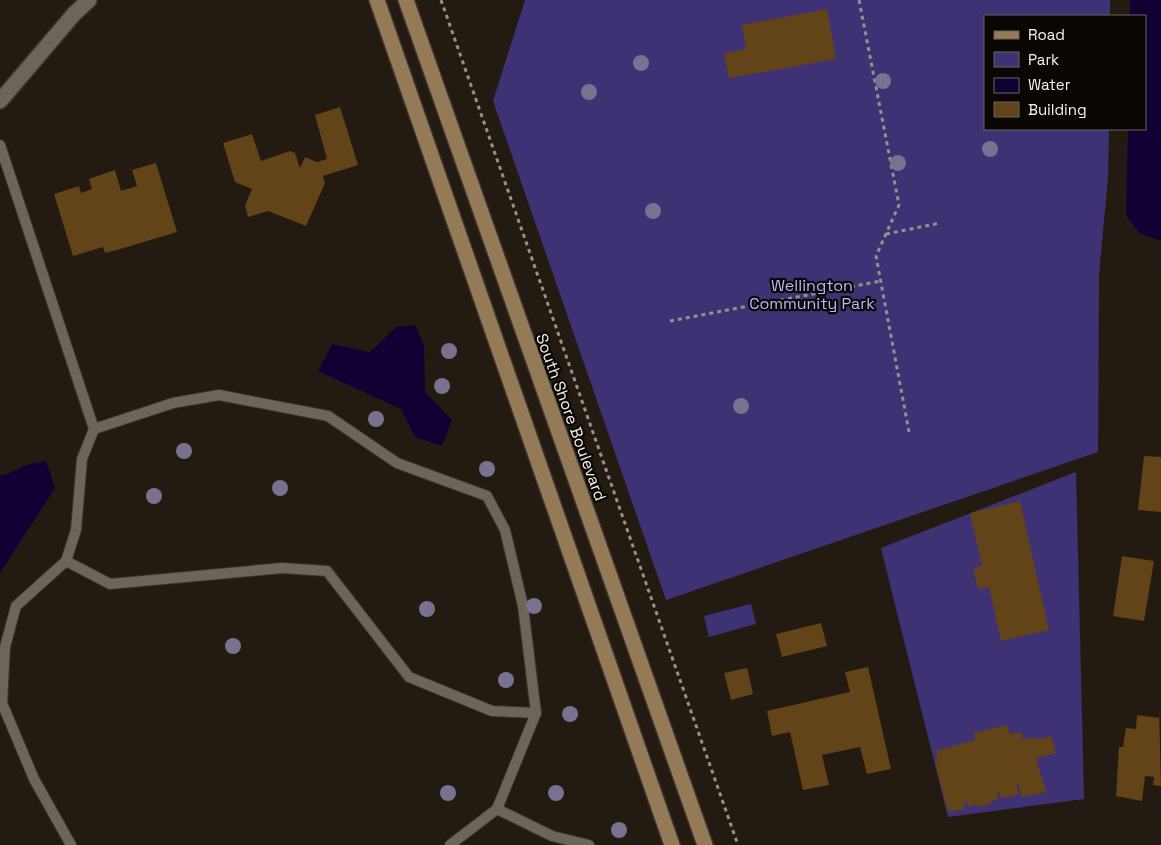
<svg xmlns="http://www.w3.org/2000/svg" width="1161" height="845" font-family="'Space Grotesk',sans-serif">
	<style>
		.green { fill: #3f3274 }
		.water { fill: #100034 }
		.building { fill: #634318 }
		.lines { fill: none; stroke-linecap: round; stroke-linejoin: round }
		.lane-casing { stroke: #3b3530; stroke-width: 12 }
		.street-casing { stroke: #3b3530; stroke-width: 18 }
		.secondary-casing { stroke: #3b3530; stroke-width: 18 }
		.path { stroke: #979089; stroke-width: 3; stroke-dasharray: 4 4; stroke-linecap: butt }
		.lane { stroke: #6e655a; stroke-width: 10 }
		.street { stroke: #6e655a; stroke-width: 15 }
		.secondary { stroke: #957a58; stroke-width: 15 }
		.tree { fill: #787190 }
		.labels { text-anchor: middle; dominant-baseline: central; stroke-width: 4.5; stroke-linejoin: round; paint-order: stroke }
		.park-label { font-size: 16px; fill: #beb7f8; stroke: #090604 }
		.street-label { font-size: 16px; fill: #f9f3ed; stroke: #090604 }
	</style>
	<rect width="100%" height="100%" fill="#231b12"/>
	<g class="green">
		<polygon points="525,0 1110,0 1110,16 985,16 985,129 1109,129 1108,178 1099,275 1098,452 666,600 493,101"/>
		<polygon points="1076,472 1084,799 948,817 881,548"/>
		<polygon points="751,604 756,624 709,637 704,616"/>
	</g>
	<g class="water">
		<polygon points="1130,0 1161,0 1161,241 1139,233 1126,215 1128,129 1145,129 1145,16 1130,16"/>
		<polygon points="415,325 424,345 425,392 452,420 442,446 415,437 401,409 318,371 332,344 370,352 396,327"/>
		<polygon points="46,461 55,488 0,573 0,475 3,476 29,464"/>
	</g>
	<g class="building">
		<polygon points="827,9 836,59 729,78 724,53 746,49 742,25"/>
		<polygon points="340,107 358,165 323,176 325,183 306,226 268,211 248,217 245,206 252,189 235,182 223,143 252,134 261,161 290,151 295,153 300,168 305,157 317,162 327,159 315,115"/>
		<polygon points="156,163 177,232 117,250 105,253 103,247 73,256 54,194 79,186 81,193 92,189 89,179 115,170 121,191 137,186 132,170"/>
		<polygon points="1144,456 1161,457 1161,512 1138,510"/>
		<polygon points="1020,501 1049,630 1001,641 989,587 978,589 973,568 982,566 970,513"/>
		<polygon points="1122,556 1154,561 1144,621 1113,616"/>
		<polygon points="821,623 827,646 782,657 776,634"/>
		<polygon points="868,667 891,769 867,774 860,747 822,755 829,785 803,790 790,732 772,736 767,711 850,692 845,672"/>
		<polygon points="747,668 753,694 731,700 724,673"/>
		<polygon points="1159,708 1161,786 1153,785 1154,777 1145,776 1142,801 1116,796 1119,747 1123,747 1126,728 1136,729 1137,715 1159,718"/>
		<polygon points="1007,725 1010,734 1021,732 1023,739 1034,737 1035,740 1051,736 1056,753 1036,758 1046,792 1022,797 1018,783 1016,784 1019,793 1015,796 1006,798 1005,796 1001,798 1000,793 997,794 998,799 991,801 991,804 976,807 975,804 968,807 967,801 964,802 965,807 961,810 948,811 935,763 938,762 935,751 975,740 974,733"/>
	</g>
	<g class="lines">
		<g class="lane-casing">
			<g id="lane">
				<polyline points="0,145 94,429 82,459 76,530 66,561 16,606 5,647 2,703 34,779 71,845"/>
				<polyline points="94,429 173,403 219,395 328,416 397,463 487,496 505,530 523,606 536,713 497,809 450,845"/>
				<polyline points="66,561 110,584 282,568 327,571 409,677 492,711 536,713"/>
				<polyline points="497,809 552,836 589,845"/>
			</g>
		</g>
		<g class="street-casing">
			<polyline id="street" points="0,101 74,14 89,0"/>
		</g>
		<g class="secondary-casing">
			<g id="secondary">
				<polyline points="377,0 672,845"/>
				<polyline points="406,0 705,845"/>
			</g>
		</g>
		<g class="path">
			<polyline points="441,0 738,845"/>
			<polyline points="859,0 899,205 876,256 909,432"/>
			<polyline points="886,234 940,223"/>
			<polyline points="670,321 881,281"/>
		</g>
		<use href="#lane" class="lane"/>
		<use href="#street" class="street"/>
		<use href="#secondary" class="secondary"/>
	</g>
	<g class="tree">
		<circle cx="641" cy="63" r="8"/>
		<circle cx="883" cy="81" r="8"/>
		<circle cx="589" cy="92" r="8"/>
		<circle cx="990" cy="149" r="8"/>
		<circle cx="898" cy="163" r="8"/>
		<circle cx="653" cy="211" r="8"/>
		<circle cx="449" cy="351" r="8"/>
		<circle cx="442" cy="386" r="8"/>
		<circle cx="741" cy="406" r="8"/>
		<circle cx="376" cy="419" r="8"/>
		<circle cx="184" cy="451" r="8"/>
		<circle cx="487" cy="469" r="8"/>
		<circle cx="280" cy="488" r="8"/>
		<circle cx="154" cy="496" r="8"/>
		<circle cx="534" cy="606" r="8"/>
		<circle cx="427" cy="609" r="8"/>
		<circle cx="233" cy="646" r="8"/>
		<circle cx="506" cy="680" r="8"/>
		<circle cx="570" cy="714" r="8"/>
		<circle cx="448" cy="793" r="8"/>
		<circle cx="556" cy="793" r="8"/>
		<circle cx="619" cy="830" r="8"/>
	</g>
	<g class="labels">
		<g class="park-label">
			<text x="812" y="285">Wellington<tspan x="812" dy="18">Community Park</tspan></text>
		</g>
		<g class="street-label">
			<text transform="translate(571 417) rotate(70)">South Shore Boulevard</text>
		</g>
	</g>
	<rect x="984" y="15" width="162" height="115" fill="#090604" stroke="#696561"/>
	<rect x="994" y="31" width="25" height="8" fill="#957a58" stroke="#696561"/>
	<text x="1028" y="40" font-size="15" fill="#f9f3ed">Road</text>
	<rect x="994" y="52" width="25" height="15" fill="#3f3274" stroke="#696561"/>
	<text x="1028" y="65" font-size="15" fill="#f9f3ed">Park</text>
	<rect x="994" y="78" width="25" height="15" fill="#100034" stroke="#696561"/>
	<text x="1028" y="90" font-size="15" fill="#f9f3ed">Water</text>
	<rect x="994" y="102" width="25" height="15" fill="#634318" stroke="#696561"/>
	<text x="1028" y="115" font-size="15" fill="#f9f3ed">Building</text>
</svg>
